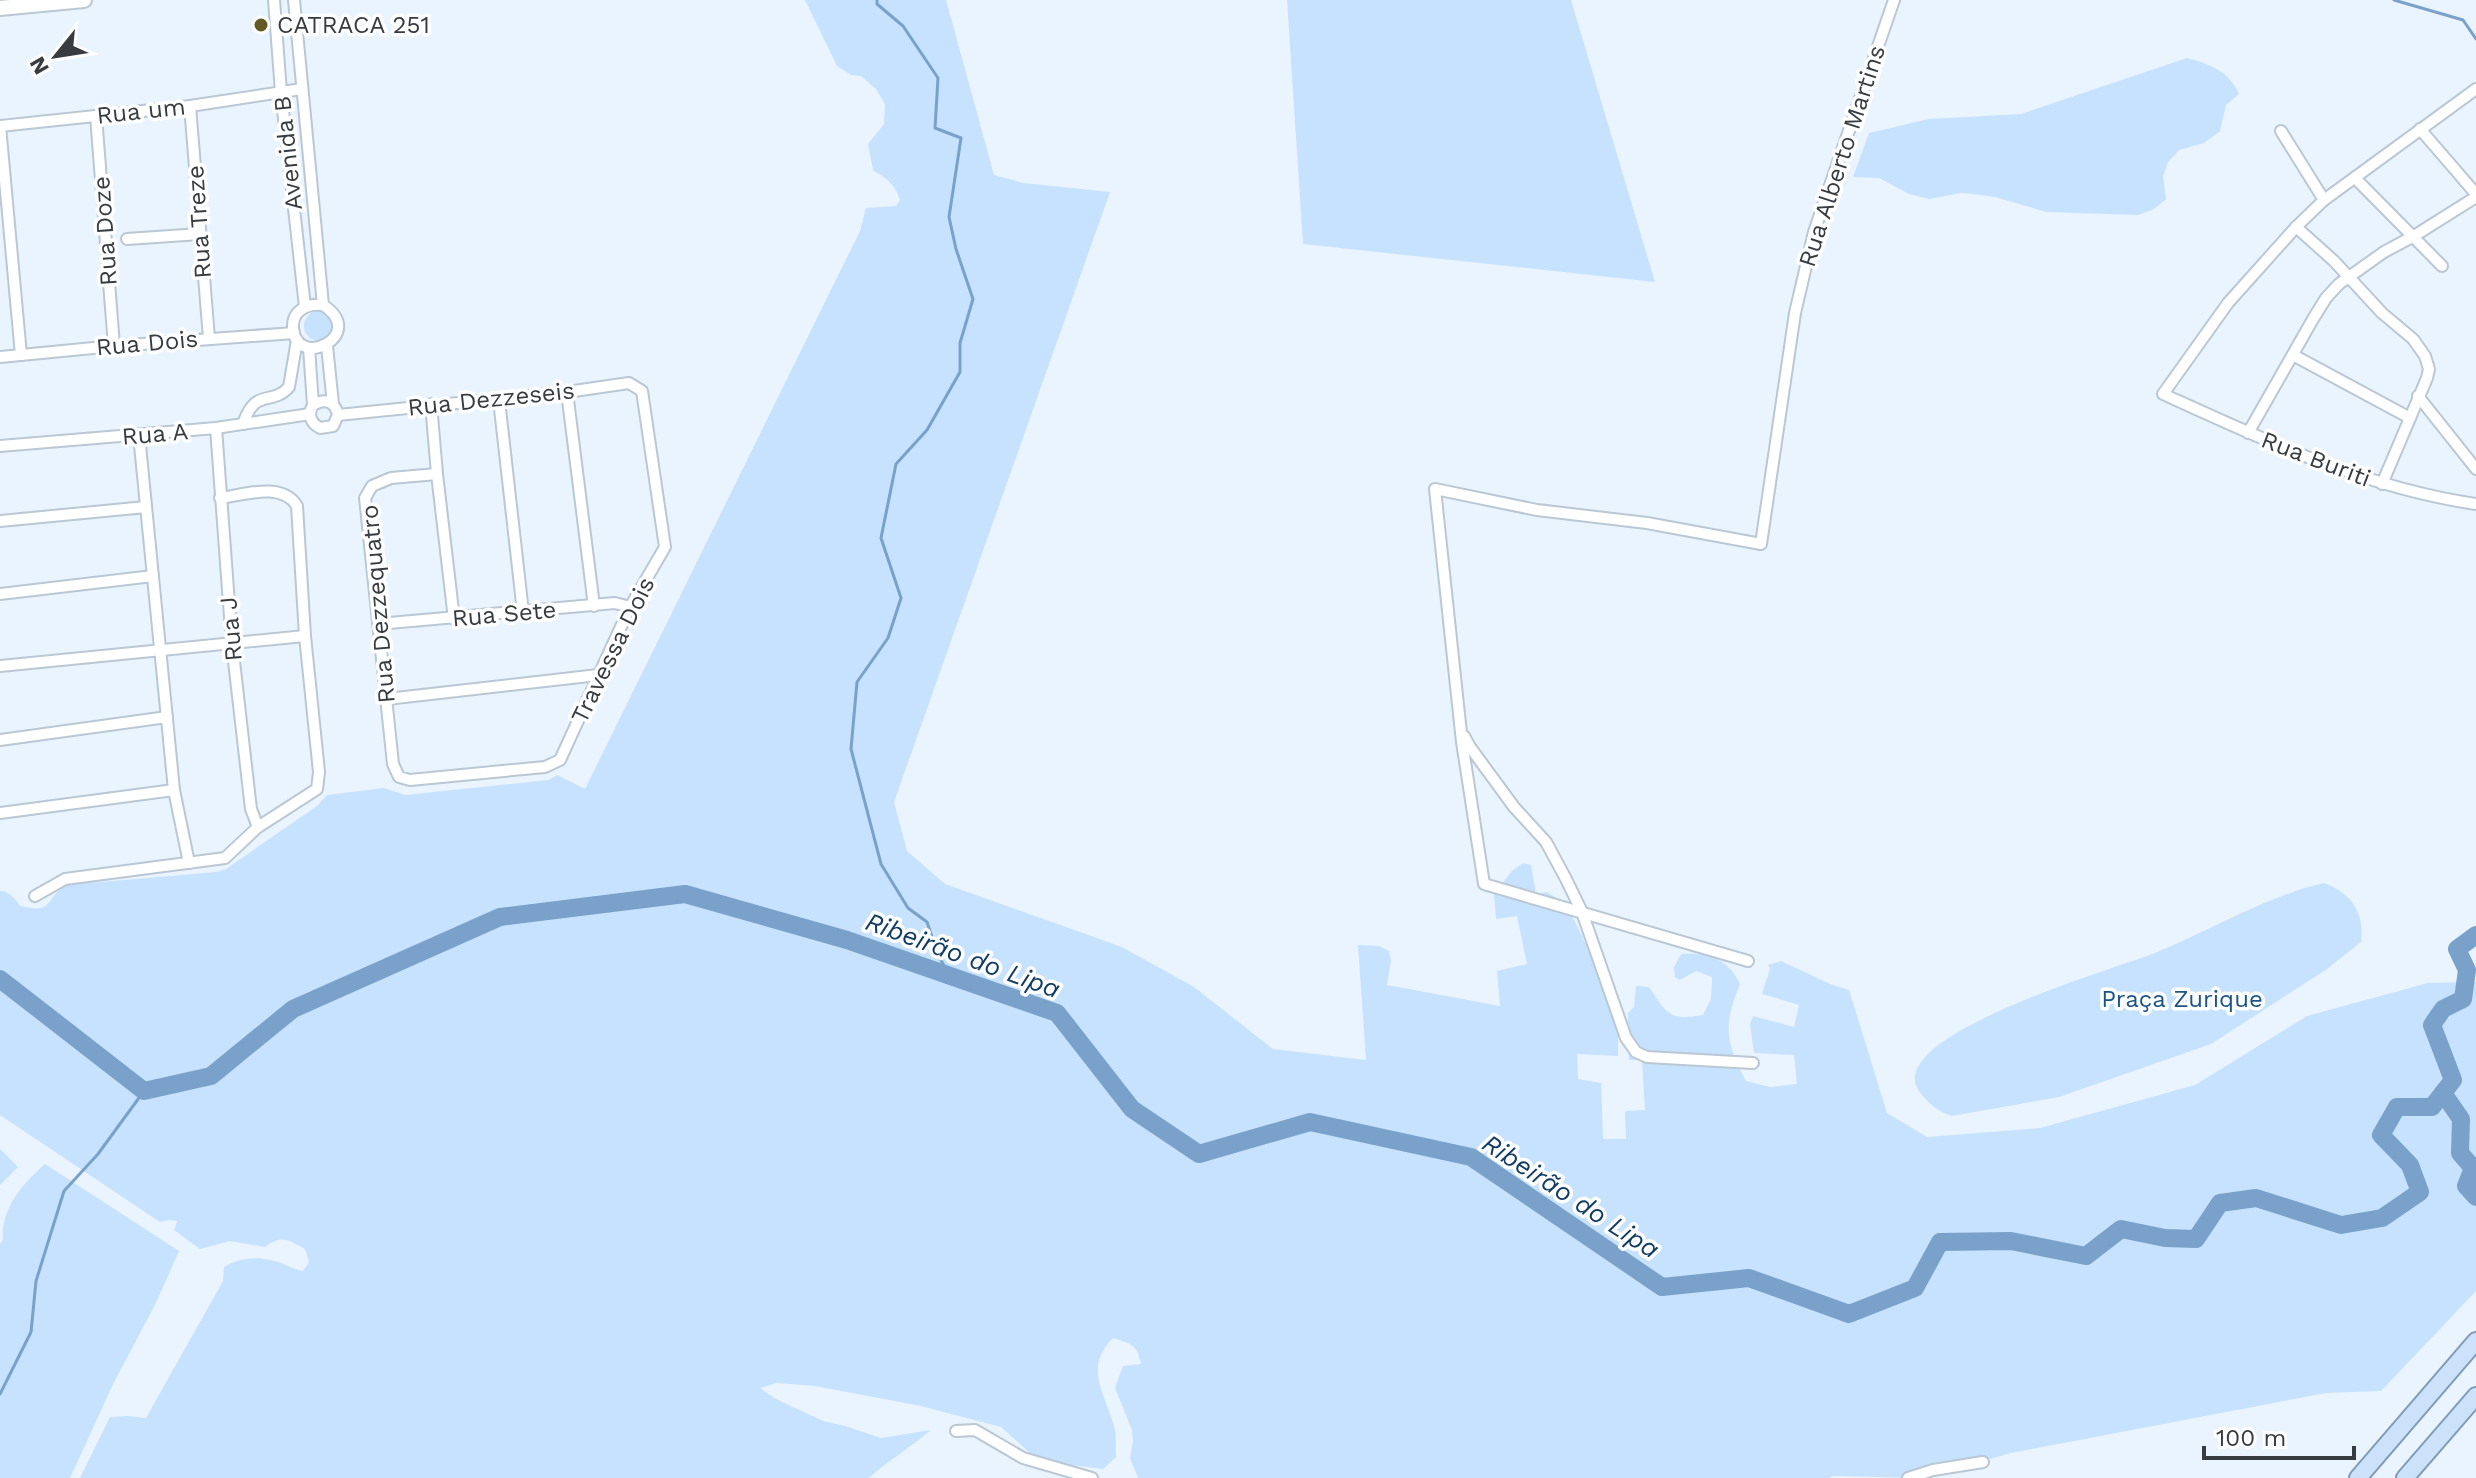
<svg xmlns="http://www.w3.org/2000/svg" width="2476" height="1478" font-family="'Work Sans',sans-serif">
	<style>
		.green { fill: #c6e2fe }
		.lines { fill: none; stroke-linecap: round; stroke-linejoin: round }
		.stream { stroke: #7aa1c9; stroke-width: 3 }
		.river { stroke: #7aa1c9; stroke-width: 18 }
		.street-casing { stroke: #bac7d4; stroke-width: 14 }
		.secondary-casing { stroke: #bac7d4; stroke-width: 18 }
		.primary-casing { stroke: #819cb7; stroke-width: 20 }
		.street { stroke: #fff; stroke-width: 10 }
		.secondary { stroke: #fff; stroke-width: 14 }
		.primary { stroke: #cbe2fa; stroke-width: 16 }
		.poi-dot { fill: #625925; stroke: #fff; stroke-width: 3 }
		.labels { text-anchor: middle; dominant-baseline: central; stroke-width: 7; stroke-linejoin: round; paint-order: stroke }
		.poi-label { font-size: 24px; fill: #373c41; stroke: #fff; text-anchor: start }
		.street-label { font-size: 24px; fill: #373c41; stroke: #fff }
		.park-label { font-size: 24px; fill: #1b5487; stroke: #fff }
		.water-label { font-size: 26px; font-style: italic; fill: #113c63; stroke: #fff }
	</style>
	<rect width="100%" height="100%" fill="#eaf4ff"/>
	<g class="green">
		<path d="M805 0H946L994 175 1023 183 1110 192 894 802 907 851 945 884 1122 947 1194 987 1273 1049 1366 1060 1358 945 1379 946 1389 951 1391 960 1387 985 1500 1006 1497 971 1527 964 1517 916 1496 919 1494 894 1512 871 1523 863 1531 865 1536 894 1547 892 1566 904 1588 948 1618 1021V1056L1577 1054 1578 1079 1601 1083 1603 1139H1626L1625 1111 1645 1110 1642 1060H1629L1628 1013 1634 1007 1636 986 1649 987C1667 1014 1669 1021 1703 1015L1711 999 1712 977 1696 971 1680 980 1675 977 1674 967 1681 954C1708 952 1729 959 1740 984 1723 1025 1725 1042 1746 1081L1770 1087 1797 1084 1794 1055 1754 1053 1750 1024 1753 1016 1794 1027 1799 1005 1762 994 1770 969 1768 965 1781 961 1830 984 1849 990 1887 1113 1927 1137 2040 1128 2195 1085 2307 1016 2428 983 2476 982V1291L2381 1391 2326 1393 2011 1453 1922 1478 1833 1476 1829 1478H1138L1130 1458 1133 1441 1132 1430 1115 1388 1123 1366 1141 1364C1137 1344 1131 1344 1113 1338 1083 1367 1105 1394 1114 1426 1117 1435 1115 1447 1116 1457L1103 1469 1039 1461 1001 1427 921 1406 815 1386 777 1383 760 1388 776 1399 823 1421 845 1426 881 1438 931 1430C911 1447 889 1460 869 1478H80L110 1417 127 1416 146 1418 223 1281 224 1267C238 1259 254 1256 270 1260 282 1262 291 1269 303 1271L309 1262 305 1249C288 1240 282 1234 265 1247L230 1241 200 1249 174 1230 177 1221 168 1220 160 1222 0 1115V891C9 891 16 899 20 906 54 914 44 901 65 885L217 872 226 869 317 806 327 795 384 788 405 795 549 780 557 775 585 789 860 231 866 208 896 206 900 200C895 184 887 179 873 170L868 144 884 124 885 104 876 89 861 76 851 75 837 66Z"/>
		<polygon points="1287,0 1571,0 1655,282 1303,244"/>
		<path d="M2187 58C2210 64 2229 71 2239 94L2226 105 2220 131 2204 143 2179 150 2168 162 2163 176 2166 199 2154 209 2138 215 2047 212 1995 197 1974 194 1961 193 1929 199 1909 194 1879 178 1853 177 1869 133 1929 119 2021 114Z"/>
		<circle cx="319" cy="326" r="15"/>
		<path d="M2324 883C2351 893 2365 913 2361 942L2327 969 2211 1044 2059 1097 1952 1116C1937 1111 1928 1103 1919 1091 1881 1036 2116 968 2150 955 2208 932 2263 897 2324 883Z"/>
		<polygon points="0,1149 18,1167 0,1185"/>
		<path d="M45 1164 179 1251 155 1305 114 1382 70 1478H0V1244L3 1240C0 1209 24 1182 45 1164Z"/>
	</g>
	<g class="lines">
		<g class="stream">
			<polyline points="877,0 877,4 903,26 938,78 935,128 961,138 949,217 956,249 973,299 960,343 960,372 927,430 896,464 881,538 901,598 888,638 857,682 851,749 881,864 908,908 927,922 938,955 950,976"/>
			<polyline points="2394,0 2463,20 2476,39"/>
			<polyline points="0,1394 31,1332 36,1281 64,1191 98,1154 144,1091"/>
		</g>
		<g class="river">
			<polyline points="0,979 144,1091 211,1076 293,1009 500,917 685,894 847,940 1057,1013 1132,1109 1199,1154 1310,1122 1471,1157 1662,1287 1749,1278 1849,1314 1915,1288 1940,1242 2011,1241 2086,1256 2121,1229 2165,1238 2196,1239 2220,1203 2256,1198 2341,1225 2382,1218 2420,1192 2410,1165 2381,1135 2397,1107 2432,1107 2453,1080 2432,1025 2443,1009 2463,999 2467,970 2457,949 2476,935"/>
			<polyline points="2443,1093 2461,1119 2460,1153 2473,1168 2466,1186 2476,1197"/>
		</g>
		<g class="street-casing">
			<g id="street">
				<polyline points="274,0 281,92 305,307"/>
				<path d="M294 0 323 305C369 335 296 371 293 328 292 310 308 303 323 305"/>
				<path d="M2476 89 2324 200 2296 227 2228 303 2163 394C2264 440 2365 488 2476 504"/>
				<polyline points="190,106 209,338"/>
				<polyline points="96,116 114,346"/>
				<polyline points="2420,129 2476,194"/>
				<polyline points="2281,131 2324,200"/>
				<polyline points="2355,178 2442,266"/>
				<polyline points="2296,227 2334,261 2382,313 2413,339 2425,356 2429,369 2427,378 2382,484"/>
				<polyline points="127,239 200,234"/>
				<polyline points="327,346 333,404"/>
				<path d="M309 348 313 405C307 415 311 423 320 428L333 426 338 415C335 401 325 398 313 405"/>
				<polyline points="21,355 0,126 190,106 302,89"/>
				<polyline points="2293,355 2410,418"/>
				<polyline points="0,357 114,346 294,333"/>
				<polyline points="567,392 594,606"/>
				<polyline points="2418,396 2476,469"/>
				<polyline points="499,400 523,612"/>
				<polyline points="431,404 437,474 454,619"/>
				<polyline points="338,415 567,392 629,383 642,391 665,547 630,607 560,760 545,767 410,780 399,777 393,764 365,498 372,486 391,478 437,474"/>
				<path d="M243 424C256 386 271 407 289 387L297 340"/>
				<polyline points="216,428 232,644 251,809 258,827"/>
				<polyline points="2248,433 2313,319 2326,298 2339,284 2384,252 2414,236 2476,197"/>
				<polyline points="139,435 174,790 189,863"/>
				<polyline points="0,446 216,428 310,414"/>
				<polyline points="0,521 146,507"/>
				<polyline points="0,594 153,576"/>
				<polyline points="378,624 615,603 630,607"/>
				<polyline points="0,666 305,636"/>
				<polyline points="387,699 598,675"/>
				<polyline points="1464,736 1470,747 1514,807 1546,842 1566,879 1582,912 1626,1038 1636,1052 1647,1057 1753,1063"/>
				<polyline points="0,740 167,717"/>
				<polyline points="0,813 174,790"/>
				<path d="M35 896 65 879 225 858 258 827 317 789 319 772 305 636 297 506C282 481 244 495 220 498"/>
				<polyline points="1748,961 1484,884 1462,742 1435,489 1537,510 1647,523 1761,544 1795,313 1814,232 1894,0"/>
				<polyline points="956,1431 975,1430 1023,1458 1092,1478"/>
				<polyline points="1908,1478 1933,1470 1983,1462"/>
			</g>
		</g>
		<g class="secondary-casing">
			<polyline id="secondary" points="0,8 84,0"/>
		</g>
		<g class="primary-casing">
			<g id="primary">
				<polyline points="2358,1478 2476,1341"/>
				<polyline points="2405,1478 2476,1396"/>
			</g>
		</g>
		<use href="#street" class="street"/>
		<use href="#secondary" class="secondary"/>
		<use href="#primary" class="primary"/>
	</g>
	<circle class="poi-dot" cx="261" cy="25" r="8"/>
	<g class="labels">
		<g class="poi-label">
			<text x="277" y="25">CATRACA 251</text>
		</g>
		<g class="street-label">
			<text transform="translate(141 111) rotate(-6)">Rua um</text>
			<text transform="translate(288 153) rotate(-96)">Avenida B</text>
			<text transform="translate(1842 156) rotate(-72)">Rua Alberto Martins</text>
			<text transform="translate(199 222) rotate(-94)">Rua Treze</text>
			<text transform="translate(105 231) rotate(-94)">Rua Doze</text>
			<text transform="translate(147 343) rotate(-5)">Rua Dois</text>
			<text transform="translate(491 399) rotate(-6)">Rua Dezzeseis</text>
			<text transform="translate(155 434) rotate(-5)">Rua A</text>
			<text transform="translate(2316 459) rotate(21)">Rua Buriti</text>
			<text transform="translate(378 604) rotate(-95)">Rua Dezzequatro</text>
			<text transform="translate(504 614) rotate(-5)">Rua Sete</text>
			<text transform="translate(231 629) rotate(-95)">Rua J</text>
			<text transform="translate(613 650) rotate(-64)">Travessa Dois</text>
		</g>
		<g class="park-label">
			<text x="2182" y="999">Praça Zurique</text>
		</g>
		<g class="water-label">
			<text transform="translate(963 955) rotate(20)">Ribeirão do Lipa</text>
			<text transform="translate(1571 1196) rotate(33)">Ribeirão do Lipa</text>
		</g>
	</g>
	<g transform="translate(56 56) rotate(240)" stroke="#ffffff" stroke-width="6" paint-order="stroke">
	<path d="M0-6L14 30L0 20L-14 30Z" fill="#373c41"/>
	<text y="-12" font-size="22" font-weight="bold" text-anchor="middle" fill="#373c41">N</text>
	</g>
	<path d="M2204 1446v12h150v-12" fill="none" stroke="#373c41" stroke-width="4"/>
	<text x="2216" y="1446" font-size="24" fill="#373c41" stroke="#ffffff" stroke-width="6" paint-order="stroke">100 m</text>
</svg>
